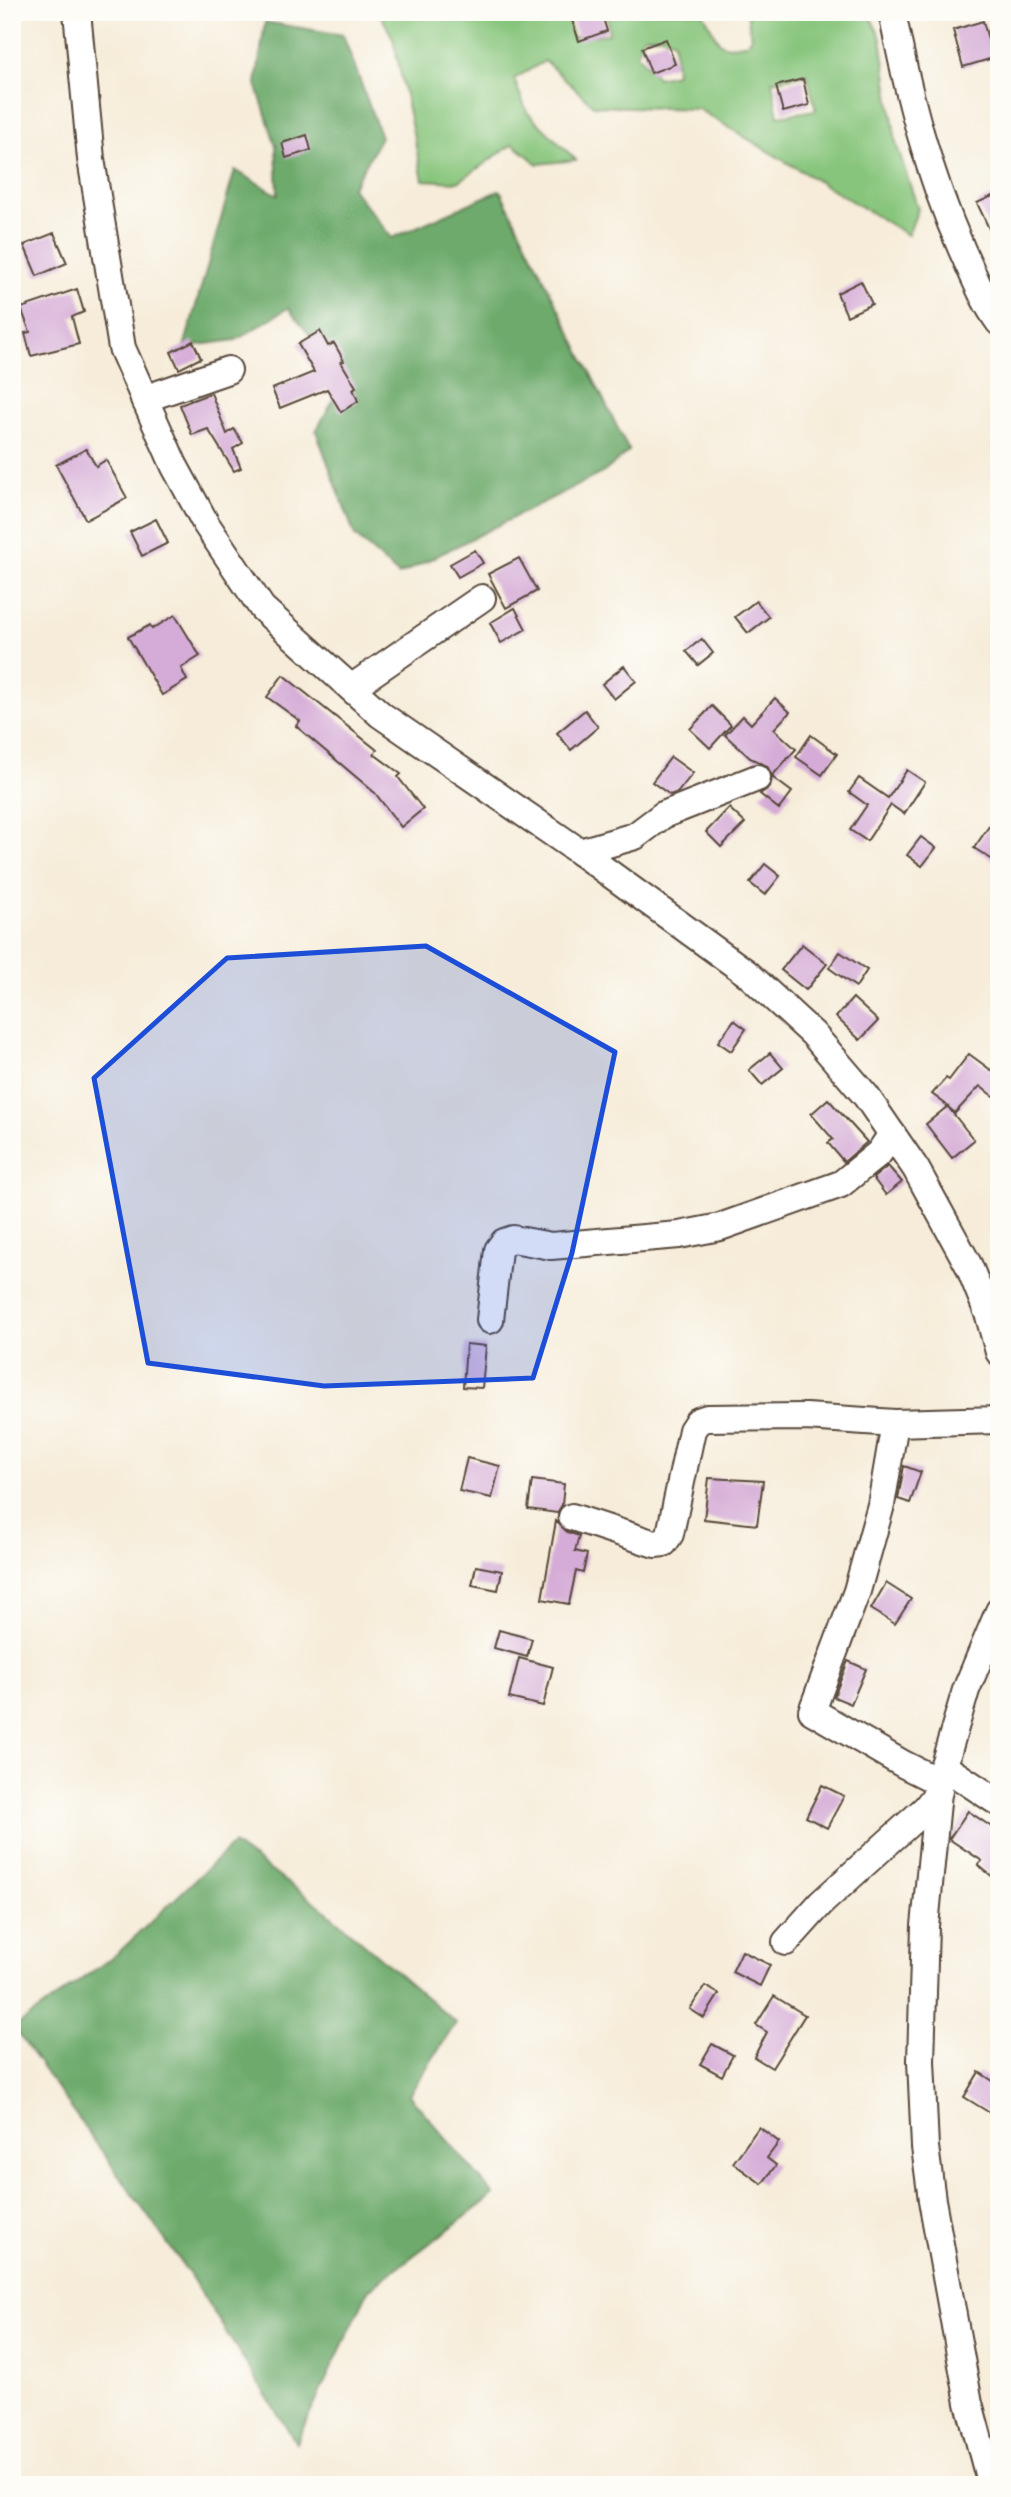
<svg xmlns="http://www.w3.org/2000/svg" width="1011" height="2497" font-family="'Indie Flower',sans-serif">
	<style>
		.green { fill: #87c57c; stroke: #61784d; stroke-width: 2; fill-rule: evenodd }
		.forest { fill: #6daa6c; stroke: #546a45; stroke-width: 2 }
		.building { fill: #d5acd7 }
		.lines { fill: none; stroke-linecap: round; stroke-linejoin: round }
		.minor-casing { stroke: #57473a; stroke-width: 30 }
		.minor { stroke: #fff; stroke-width: 26 }
		.marked { fill: #1d4ed8; fill-opacity: 0.2; stroke: #1d4ed8; stroke-width: 5; stroke-linejoin: round }
	</style>
	<rect width="100%" height="100%" fill="#fdfcf7"/>
	<filter id="ink" filterUnits="userSpaceOnUse"><feTurbulence type="fractalNoise" baseFrequency=".0143" numOctaves="2"/><feDisplacementMap in="SourceGraphic" scale="14" xChannelSelector="R" yChannelSelector="G"/><feConvolveMatrix kernelMatrix="1 2 1 2 8 2 1 2 1" color-interpolation-filters="sRGB"/></filter>
	<filter id="wash" filterUnits="userSpaceOnUse"><feTurbulence type="fractalNoise" baseFrequency=".00686" numOctaves="4" result="noise"/><feDisplacementMap in="SourceGraphic" scale="28" xChannelSelector="R" yChannelSelector="G"/><feGaussianBlur stdDeviation="1.57" result="paint"/><feColorMatrix in="noise" values="0 0 0 0 0 0 0 0 0 0 0 0 0 0 0 0 0 1.4 0 .05"/><feComposite in="paint" operator="in"/></filter>
	<g filter="url(#wash)">
		<rect width="100%" height="100%" fill="#f6ecd9"/>
		<path class="green" d="M379 12H580L568 16 572 37 609 34 607 12H702C719 35 711 53 747 43L751 37 747 12H868L881 38 896 143 918 209 908 235 698 109 594 106 545 61 514 79 527 112 576 160 538 164 513 144 458 182 423 180 393 38ZM644 36H662L674 41 676 74 657 78 637 54ZM807 74 816 110 778 116 772 81Z"/>
		<g class="forest">
			<polygon points="265,22 343,35 381,137 352,188 392,238 500,190 629,451 604,472 399,575 355,536 316,431 338,391 320,348 288,308 236,340 184,347 235,170 278,195 276,146 256,84"/>
			<polygon points="233,1844 319,1905 456,2023 409,2095 494,2195 369,2289 296,2443 190,2275 14,2028 118,1953"/>
		</g>
		<g id="blocks">
			<g class="building">
				<polygon points="595,12 601,12 607,31 579,41 572,20"/>
				<polygon points="983,21 993,58 963,67 953,30"/>
				<polygon points="666,39 675,64 651,73 642,48"/>
				<polygon points="803,79 809,105 783,112 776,86"/>
				<polygon points="307,135 311,150 286,158 282,143"/>
				<polygon points="999,193 999,250 977,203"/>
				<polygon points="54,233 67,263 37,276 24,245"/>
				<polygon points="861,281 872,304 847,316 837,293"/>
				<polygon points="77,289 84,312 72,317 79,344 31,356 25,333 30,332 21,308"/>
				<polygon points="320,331 328,346 334,343 344,361 341,362 356,387 353,389 358,401 341,412 327,389 280,408 272,389 314,372 298,344"/>
				<polygon points="193,341 201,358 179,369 171,352"/>
				<polygon points="211,393 227,434 234,429 243,443 233,449 241,468 234,471 208,429 192,435 180,405"/>
				<polygon points="86,449 96,466 106,460 127,498 86,520 56,465"/>
				<polygon points="156,519 168,543 142,556 130,532"/>
				<polygon points="475,550 483,563 458,577 450,564"/>
				<polygon points="519,558 537,591 506,608 488,574"/>
				<polygon points="756,601 769,617 748,633 735,617"/>
				<polygon points="515,608 526,629 501,643 490,623"/>
				<polygon points="175,615 200,656 181,668 187,680 162,695 128,637 150,625 152,629"/>
				<polygon points="702,639 713,653 698,665 686,651"/>
				<polygon points="624,666 636,681 614,699 602,684"/>
				<polygon points="283,675 377,750 374,754 401,774 398,777 423,809 401,827 375,793 296,726 300,721 267,697"/>
				<polygon points="775,698 790,712 774,729 796,749 772,776 767,766 750,758 725,735 743,716 751,724"/>
				<polygon points="712,706 731,725 710,748 690,729"/>
				<polygon points="585,710 598,727 571,750 557,733"/>
				<polygon points="811,735 837,754 822,775 796,757"/>
				<polygon points="671,757 693,773 678,792 670,795 652,782"/>
				<polygon points="907,770 925,782 904,814 891,805 867,841 850,830 867,805 849,792 859,778 888,798"/>
				<polygon points="772,777 792,792 779,809 760,794 770,787"/>
				<polygon points="729,808 745,823 721,847 706,832"/>
				<polygon points="999,812 999,864 974,848"/>
				<polygon points="921,837 936,848 922,866 907,855"/>
				<polygon points="765,864 780,876 765,895 750,883"/>
				<polygon points="802,944 827,964 806,990 781,970"/>
				<polygon points="840,952 867,970 856,987 829,968"/>
				<polygon points="853,998 878,1021 860,1040 836,1017"/>
				<polygon points="734,1020 746,1029 731,1051 718,1042"/>
				<polygon points="770,1053 783,1068 762,1085 749,1070"/>
				<polygon points="969,1054 999,1076 999,1101 980,1086 955,1113 948,1107 974,1140 952,1158 926,1124 948,1106 932,1094 946,1078 949,1080"/>
				<polygon points="828,1099 867,1142 844,1162 828,1143 833,1139 811,1114"/>
				<polygon points="888,1166 902,1182 886,1195 873,1178"/>
				<polygon points="466,1344 486,1346 482,1388 463,1387"/>
				<polygon points="467,1458 500,1466 492,1498 459,1491"/>
				<polygon points="904,1466 921,1472 910,1503 898,1499"/>
				<polygon points="709,1478 763,1481 757,1525 704,1519"/>
				<polygon points="532,1480 564,1484 562,1505 557,1513 528,1509"/>
				<polygon points="556,1521 567,1532 579,1536 575,1551 587,1554 583,1573 576,1571 569,1604 542,1599"/>
				<polygon points="476,1566 502,1571 498,1590 472,1585"/>
				<polygon points="886,1583 911,1599 895,1624 871,1609"/>
				<polygon points="499,1630 532,1639 527,1657 494,1648"/>
				<polygon points="519,1658 553,1667 543,1706 509,1698"/>
				<polygon points="848,1661 866,1669 851,1704 834,1697"/>
				<polygon points="822,1785 844,1796 827,1828 806,1817"/>
				<polygon points="968,1811 999,1832 999,1882 978,1865 982,1861 949,1839"/>
				<polygon points="742,1951 770,1965 760,1986 732,1972"/>
				<polygon points="705,1986 719,1994 704,2018 690,2009"/>
				<polygon points="774,1996 805,2015 772,2068 754,2057 767,2032 756,2025"/>
				<polygon points="712,2044 733,2055 722,2076 700,2064"/>
				<polygon points="979,2072 999,2085 999,2099 990,2113 964,2097"/>
				<polygon points="759,2127 779,2142 767,2158 776,2165 762,2184 733,2163"/>
			</g>
		</g>
	</g>
	<g filter="url(#ink)">
		<use href="#blocks" fill-opacity="0" stroke="#57473a" stroke-width="2"/>
		<g class="lines">
			<g class="minor-casing">
				<g id="minor">
					<polyline points="77,12 91,159 122,348 174,465 206,524 262,608 381,715 580,852 748,974 813,1034 866,1096 916,1169 969,1266 989,1316 999,1352"/>
					<path d="M892 12C908 94 928 173 962 250 973 274 983 300 999 322"/>
					<polyline points="144,399 228,370"/>
					<polyline points="351,688 482,598"/>
					<polyline points="580,852 635,836 663,815 757,778"/>
					<polyline points="490,1320 498,1250 504,1242 513,1239 551,1246 679,1235 720,1227 841,1184 879,1153 892,1134"/>
					<polyline points="895,1423 881,1505 857,1591 812,1711 903,1764 939,1782"/>
					<polyline points="572,1517 655,1544 664,1543 670,1534 692,1430 698,1421 707,1418 806,1417 895,1423 999,1420"/>
					<polyline points="943,1766 999,1803"/>
					<polyline points="786,1942 821,1903 926,1808 939,1791"/>
					<polyline points="991,2485 969,2403 932,2200 925,2147 921,2061 925,1926 939,1782 966,1690 999,1611"/>
				</g>
			</g>
			<use href="#minor" class="minor"/>
		</g>
	</g>
	<path class="marked" d="M426 946 615 1052 572 1253 533 1378 324 1386 148 1363 94 1078 227 958Z"/>
	<rect width="1011" height="2497" fill="none" stroke="#fdfcf7" stroke-width="42"/>
</svg>
